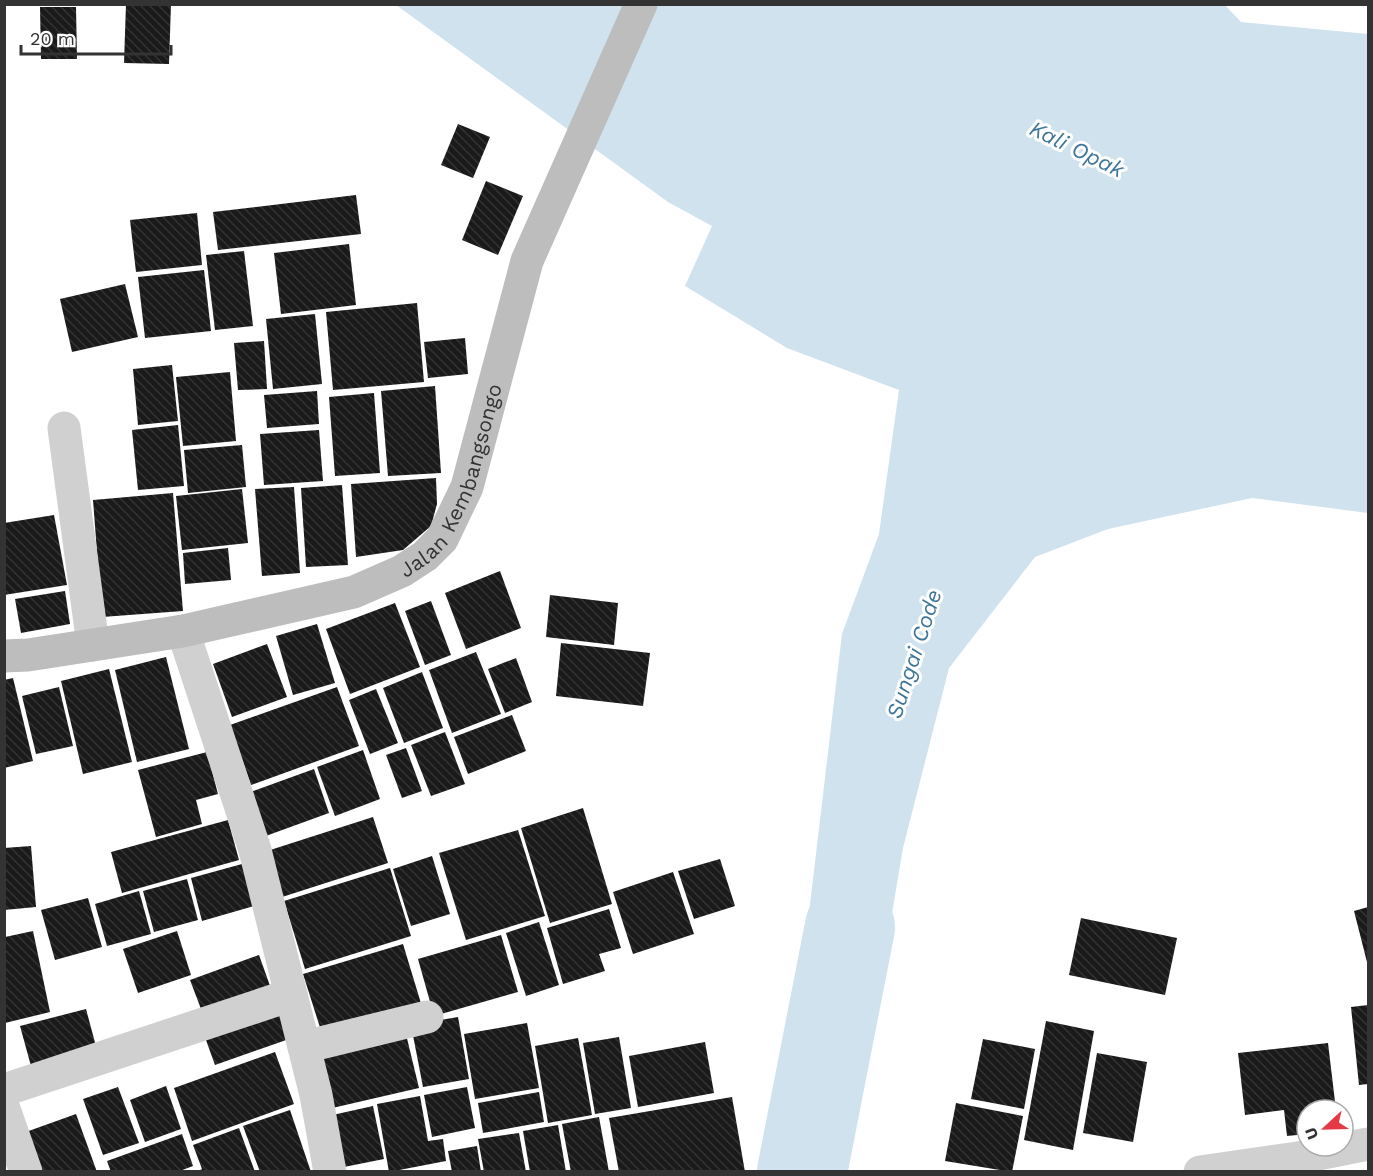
<svg xmlns="http://www.w3.org/2000/svg" width="1373" height="1176" font-family="'Work Sans',sans-serif">
	<style>
		.water { fill: #cfe2ee }
		.lines { fill: none; stroke-linecap: round; stroke-linejoin: round }
		.river { stroke: #cfe2ee; stroke-width: 90 }
		.building { fill: url(#building-back-hatch) }
		.street { stroke: #d0d0d0; stroke-width: 33 }
		.secondary { stroke: #bdbdbd; stroke-width: 33 }
		.labels { text-anchor: middle; dominant-baseline: central; stroke-width: 6; stroke-linejoin: round; paint-order: stroke }
		.street-label { font-size: 21px; fill: #333; stroke: #fff }
		.water-label { font-size: 22px; font-style: italic; fill: #3f7597; stroke: #fff }
	</style>
	<defs>
		<pattern id="building-back-hatch" width="6" height="6" patternUnits="userSpaceOnUse" patternTransform="scale(1.5)"><rect width="6" height="6" fill="#1a1a1a"/><path d="M-1 5l2 2M0 0l6 6M5-1l2 2" fill="none" stroke="#333"/></pattern>
	</defs>
	<rect width="100%" height="100%" fill="#fff"/>
	<polygon class="water" points="1224,4 1241,22 1368,34 1368,513 1252,498 1108,529 1035,557 949,668 903,848 864,1080 796,1023 842,634 879,534 899,390 787,348 685,286 712,226 668,202 396,5"/>
	<g class="lines">
		<polyline class="river" points="802,1172 850,927"/>
	</g>
	<g class="building">
		<polygon points="126,4 171,4 169,64 124,63"/>
		<polygon points="40,7 76,7 77,59 41,59"/>
		<polygon points="458,124 490,137 473,178 441,165"/>
		<polygon points="486,181 523,196 498,255 462,240"/>
		<polygon points="356,195 361,234 218,250 213,212"/>
		<polygon points="197,213 202,265 136,272 130,220"/>
		<polygon points="349,244 356,305 281,314 274,253"/>
		<polygon points="244,251 253,326 215,330 206,255"/>
		<polygon points="204,270 211,331 145,338 138,277"/>
		<polygon points="125,284 138,337 72,352 60,299"/>
		<polygon points="417,303 424,382 333,390 326,312"/>
		<polygon points="315,314 322,384 273,389 266,319"/>
		<polygon points="465,338 468,374 428,378 424,342"/>
		<polygon points="264,341 267,389 238,390 234,343"/>
		<polygon points="172,365 178,421 138,425 133,369"/>
		<polygon points="230,372 236,441 183,446 176,377"/>
		<polygon points="435,386 441,473 388,476 381,391"/>
		<polygon points="317,391 319,424 267,428 264,395"/>
		<polygon points="374,393 380,473 335,476 329,397"/>
		<polygon points="178,425 184,486 138,490 132,430"/>
		<polygon points="319,430 323,481 264,485 260,434"/>
		<polygon points="242,445 246,487 188,493 184,450"/>
		<polygon points="436,478 437,504 431,526 403,550 356,557 351,484"/>
		<polygon points="342,485 348,565 306,567 301,488"/>
		<polygon points="294,487 300,573 262,576 255,489"/>
		<polygon points="242,489 248,543 182,550 176,496"/>
		<polygon points="173,493 183,611 102,617 93,500"/>
		<polygon points="54,515 67,585 4,595 4,523"/>
		<polygon points="228,548 231,580 185,584 183,553"/>
		<polygon points="500,571 521,628 466,649 445,593"/>
		<polygon points="65,591 70,624 21,633 15,599"/>
		<polygon points="550,595 618,603 614,645 546,637"/>
		<polygon points="431,601 451,655 425,665 405,611"/>
		<polygon points="395,603 420,667 350,694 326,629"/>
		<polygon points="317,624 335,683 293,695 276,636"/>
		<polygon points="561,643 650,653 643,706 556,696"/>
		<polygon points="267,644 287,697 232,717 213,664"/>
		<polygon points="476,652 501,714 452,733 429,670"/>
		<polygon points="166,657 189,749 137,762 115,670"/>
		<polygon points="516,658 532,702 505,713 488,669"/>
		<polygon points="109,669 132,762 83,774 61,681"/>
		<polygon points="422,672 443,728 404,743 383,688"/>
		<polygon points="13,678 33,761 4,768 4,680"/>
		<polygon points="59,687 73,746 36,754 22,696"/>
		<polygon points="337,687 359,746 251,785 230,725"/>
		<polygon points="376,689 398,743 370,754 349,700"/>
		<polygon points="512,715 526,751 468,774 454,737"/>
		<polygon points="445,732 465,784 431,796 411,745"/>
		<polygon points="406,748 422,791 402,798 386,755"/>
		<polygon points="363,750 380,799 335,816 317,767"/>
		<polygon points="207,752 218,794 196,800 202,824 156,837 138,770"/>
		<polygon points="314,769 329,813 263,837 248,793"/>
		<polygon points="583,808 612,904 550,923 521,828"/>
		<polygon points="373,817 388,863 279,898 264,852"/>
		<polygon points="228,820 239,860 122,893 111,852"/>
		<polygon points="518,830 545,916 466,940 439,853"/>
		<polygon points="31,846 36,907 4,910 4,848"/>
		<polygon points="432,856 450,914 411,926 393,869"/>
		<polygon points="720,859 735,906 694,919 678,871"/>
		<polygon points="242,864 254,906 202,921 191,878"/>
		<polygon points="390,868 411,936 305,969 284,901"/>
		<polygon points="673,872 694,934 633,954 613,892"/>
		<polygon points="187,879 198,920 154,932 143,891"/>
		<polygon points="139,891 151,934 107,946 95,904"/>
		<polygon points="88,898 102,947 55,960 41,910"/>
		<polygon points="1368,907 1368,966 1354,911"/>
		<polygon points="609,909 621,948 599,954 605,971 563,984 547,928"/>
		<polygon points="1081,918 1177,938 1165,995 1069,975"/>
		<polygon points="539,922 559,985 526,996 506,933"/>
		<polygon points="33,931 50,1012 5,1023 5,937"/>
		<polygon points="177,931 191,975 138,993 123,949"/>
		<polygon points="501,935 518,992 434,1016 418,959"/>
		<polygon points="403,944 423,1010 324,1040 303,974"/>
		<polygon points="259,955 274,997 206,1022 190,980"/>
		<polygon points="278,1002 292,1038 215,1065 202,1029"/>
		<polygon points="1368,1005 1368,1084 1359,1085 1351,1007"/>
		<polygon points="86,1009 97,1050 31,1066 20,1026"/>
		<polygon points="458,1017 469,1079 423,1087 411,1025"/>
		<polygon points="1046,1021 1094,1031 1073,1150 1024,1140"/>
		<polygon points="527,1023 539,1088 475,1099 464,1034"/>
		<polygon points="404,1026 419,1088 328,1109 313,1046"/>
		<polygon points="619,1037 631,1108 595,1114 583,1043"/>
		<polygon points="578,1038 592,1115 548,1123 535,1046"/>
		<polygon points="983,1039 1035,1049 1024,1109 971,1099"/>
		<polygon points="705,1042 714,1093 638,1107 629,1056"/>
		<polygon points="1328,1043 1336,1110 1307,1110 1307,1134 1287,1136 1284,1110 1245,1115 1238,1053"/>
		<polygon points="275,1052 294,1104 192,1141 174,1088"/>
		<polygon points="1097,1053 1147,1062 1133,1142 1083,1133"/>
		<polygon points="166,1086 181,1129 145,1142 130,1100"/>
		<polygon points="118,1087 139,1143 103,1155 83,1099"/>
		<polygon points="467,1087 475,1128 432,1137 424,1095"/>
		<polygon points="539,1092 544,1122 483,1133 478,1103"/>
		<polygon points="420,1096 428,1141 443,1139 446,1161 389,1172 377,1104"/>
		<polygon points="732,1097 745,1172 619,1172 609,1118"/>
		<polygon points="956,1103 1023,1116 1012,1172 945,1161"/>
		<polygon points="373,1106 384,1159 339,1168 328,1116"/>
		<polygon points="290,1110 311,1172 260,1172 243,1126"/>
		<polygon points="76,1114 97,1172 37,1172 23,1133"/>
		<polygon points="599,1117 609,1172 571,1172 562,1124"/>
		<polygon points="558,1125 566,1172 530,1172 523,1131"/>
		<polygon points="239,1128 255,1172 197,1172 202,1169 193,1145"/>
		<polygon points="519,1133 526,1172 484,1172 478,1139"/>
		<polygon points="182,1134 193,1166 177,1172 111,1172 107,1161"/>
		<polygon points="477,1146 481,1172 452,1172 448,1151"/>
	</g>
	<g class="lines">
		<g class="street">
			<polyline points="64,428 93,645"/>
			<polyline points="183,631 255,850 316,1095 330,1172"/>
			<polyline points="304,1047 427,1017"/>
			<polyline points="4,1090 291,995"/>
			<polyline points="4,1109 26,1172"/>
			<polyline points="1200,1172 1298,1158 1368,1144"/>
		</g>
		<path class="secondary" id="s1" d="M4 656 28 655 183 631 354 592 402 571 425 556 442 539 467 487 527 261 641 4"/>
	</g>
	<g class="labels">
		<g class="street-label">
			<text stroke="none"><textPath href="#s1" startOffset="516">Jalan Kembangsongo</textPath></text>
		</g>
		<g class="water-label">
			<text transform="translate(1077 149) rotate(26)">Kali Opak</text>
			<text transform="translate(914 654) rotate(-72)">Sungai Code</text>
		</g>
	</g>
	<rect width="1373" height="1176" fill="none" stroke="#333333" stroke-width="12"/>
	<g transform="translate(1325 1128) rotate(248)"><circle r="28" fill="#ffffff" stroke="#adadad" stroke-width="1.5"/>
	<path d="M0-4.5L10 22L0 15L-10 22Z" fill="#e63946"/>
	<text y="-9" font-size="16" font-weight="bold" text-anchor="middle" fill="#333333">U</text>
	</g>
	<path d="M21 45v9h150v-9" fill="none" stroke="#333333" stroke-width="3"/>
	<text x="30" y="45" font-size="18" fill="#333333" stroke="#ffffff" stroke-width="4.5" paint-order="stroke">20 m</text>
</svg>
